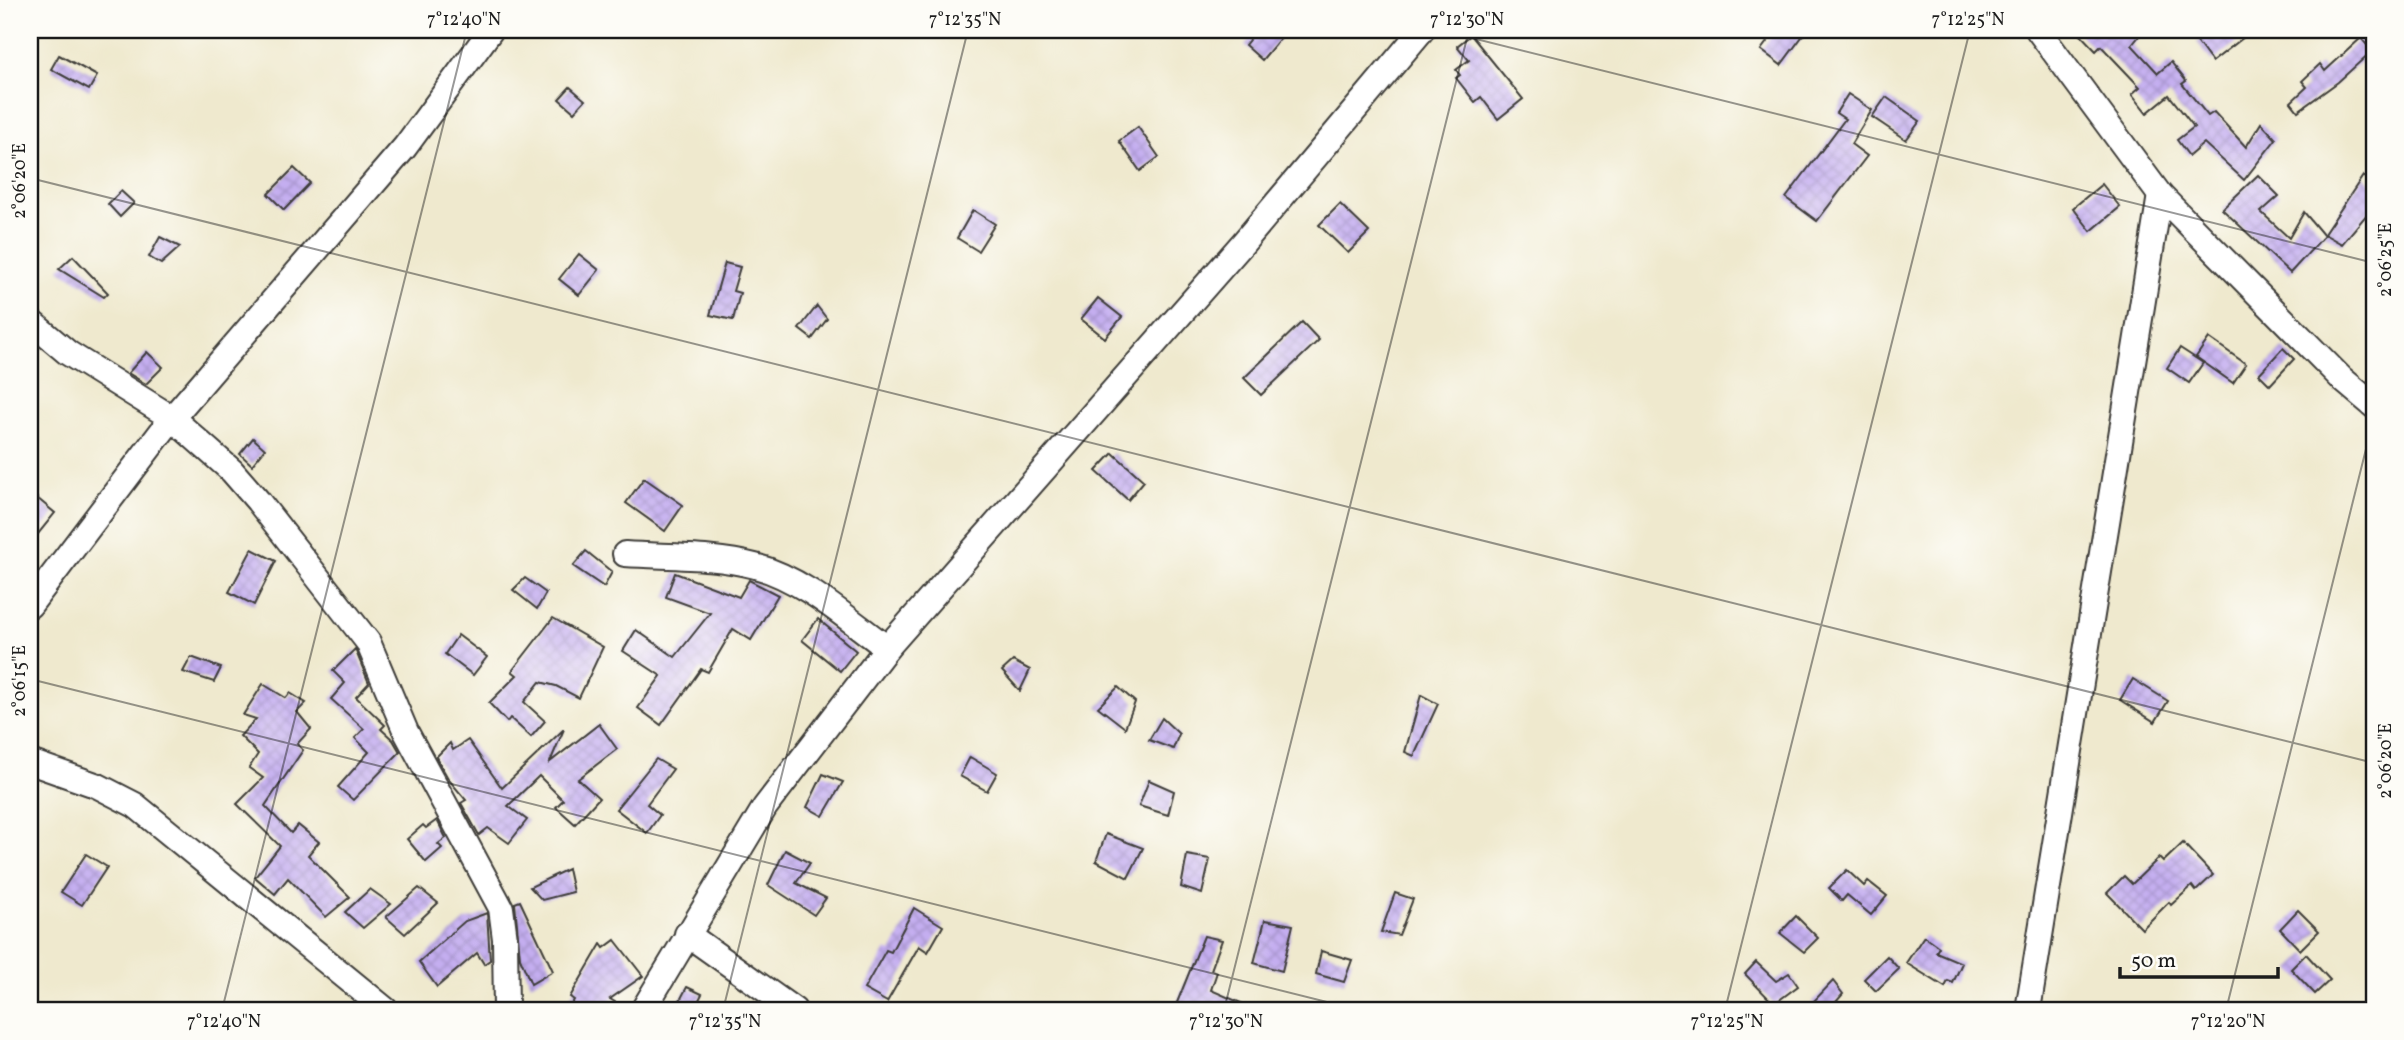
<svg xmlns="http://www.w3.org/2000/svg" width="2404" height="1040" font-family="Vollkorn,serif">
	<style>
		.building { fill: url(#building-cross-hatch) }
		.lines { fill: none; stroke-linecap: round; stroke-linejoin: round }
		.minor-casing { stroke: #3c3b37; stroke-width: 28 }
		.minor { stroke: #fff; stroke-width: 24 }
		.ticks { fill: none; stroke: #1c1c1c; stroke-width: 2; stroke-opacity: 0.45 }
		.neatline { fill: none; stroke: #1c1c1c; stroke-width: 2.5 }
		.ticks-label { font-size: 18px; text-anchor: middle; fill: #1c1c1c }
	</style>
	<defs>
		<pattern id="building-cross-hatch" width="8" height="8" patternUnits="userSpaceOnUse" patternTransform="scale(1.75)"><rect width="8" height="8" fill="#c4aef0"/><path d="M0 0l8 8M0 8l8-8" fill="none" stroke="#a895cd"/></pattern>
	</defs>
	<rect width="100%" height="100%" fill="#fdfcf7"/>
	<filter id="ink" filterUnits="userSpaceOnUse"><feTurbulence type="fractalNoise" baseFrequency=".0143" numOctaves="2"/><feDisplacementMap in="SourceGraphic" scale="14" xChannelSelector="R" yChannelSelector="G"/><feConvolveMatrix kernelMatrix="1 2 1 2 8 2 1 2 1" color-interpolation-filters="sRGB"/></filter>
	<filter id="wash" filterUnits="userSpaceOnUse"><feTurbulence type="fractalNoise" baseFrequency=".00686" numOctaves="4" result="noise"/><feDisplacementMap in="SourceGraphic" scale="28" xChannelSelector="R" yChannelSelector="G"/><feGaussianBlur stdDeviation="1.57" result="paint"/><feColorMatrix in="noise" values="0 0 0 0 0 0 0 0 0 0 0 0 0 0 0 0 0 1.4 0 .05"/><feComposite in="paint" operator="in"/></filter>
	<g filter="url(#wash)">
		<rect width="100%" height="100%" fill="#efe9ce"/>
		<g id="blocks">
			<g class="building">
				<polygon points="1257,30 1287,30 1262,60 1245,45"/>
				<polygon points="1776,30 1807,30 1781,65 1761,50"/>
				<polygon points="2076,30 2144,30 2132,45 2158,73 2171,62 2186,81 2182,84 2208,116 2214,112 2246,147 2261,123 2276,139 2244,180 2204,143 2189,156 2177,140 2194,127 2169,95 2147,113 2132,94 2140,87 2101,46 2096,51"/>
				<polygon points="2212,30 2253,30 2212,62 2197,42"/>
				<polygon points="1471,35 1523,99 1498,119 1481,97 1475,102 1456,78 1460,75 1456,70 1469,60 1457,46"/>
				<polygon points="2361,38 2372,51 2338,82 2298,111 2291,102 2307,87 2302,81 2320,64 2325,71"/>
				<polygon points="59,55 97,76 89,90 51,69"/>
				<polygon points="570,87 585,100 574,112 559,99"/>
				<polygon points="1848,94 1872,110 1851,144 1867,156 1817,221 1786,198 1845,119 1836,113"/>
				<polygon points="1886,97 1920,121 1906,140 1872,117"/>
				<polygon points="1138,127 1159,157 1140,171 1119,141"/>
				<polygon points="294,168 310,183 284,210 268,194"/>
				<polygon points="2258,175 2279,196 2261,212 2289,238 2304,212 2324,236 2290,273 2222,209"/>
				<polygon points="2363,176 2374,186 2374,206 2342,244 2324,234"/>
				<polygon points="2102,184 2120,207 2091,231 2073,208"/>
				<polygon points="121,191 134,203 120,217 108,204"/>
				<polygon points="1340,204 1369,232 1348,253 1319,225"/>
				<polygon points="973,210 995,224 978,251 957,238"/>
				<polygon points="160,237 180,247 161,264 149,257"/>
				<polygon points="579,254 599,270 579,295 559,279"/>
				<polygon points="73,256 108,293 104,297 59,269"/>
				<polygon points="725,263 740,267 733,291 740,293 733,320 710,315"/>
				<polygon points="1098,298 1122,317 1105,338 1081,319"/>
				<polygon points="817,306 827,319 812,339 799,329"/>
				<polygon points="1302,322 1319,340 1261,395 1244,378"/>
				<polygon points="2209,338 2246,364 2233,383 2196,357"/>
				<polygon points="2180,348 2203,363 2189,383 2167,368"/>
				<polygon points="2283,348 2294,359 2270,385 2259,374"/>
				<polygon points="147,352 163,367 146,384 128,373"/>
				<polygon points="253,438 265,449 252,465 240,454"/>
				<polygon points="1113,453 1144,481 1128,500 1096,471"/>
				<polygon points="644,478 683,505 665,531 626,503"/>
				<polygon points="37,498 55,513 30,544 30,506"/>
				<polygon points="252,549 276,561 254,605 229,592"/>
				<polygon points="586,551 612,572 604,587 573,566"/>
				<polygon points="675,573 739,597 749,580 778,595 751,640 733,629 708,672 701,669 661,725 638,708 661,676 623,651 636,630 675,657 710,613 666,597"/>
				<polygon points="525,578 546,593 537,609 513,590"/>
				<polygon points="553,618 603,647 579,698 556,686 540,682 524,702 545,721 531,737 510,718 507,722 489,703 517,675 512,671"/>
				<polygon points="818,619 856,651 840,671 802,640"/>
				<polygon points="458,635 487,657 473,675 445,654"/>
				<polygon points="355,649 369,683 356,697 385,725 381,729 393,740 400,752 353,800 338,787 369,752 355,738 364,729 331,699 345,683 333,671"/>
				<polygon points="191,657 221,668 214,682 183,672"/>
				<polygon points="1013,661 1030,670 1020,691 1002,671"/>
				<polygon points="2133,679 2168,701 2155,722 2120,700"/>
				<polygon points="263,684 286,698 290,693 306,703 297,712 311,729 297,744 303,750 265,806 291,833 298,825 319,842 308,855 350,897 326,917 288,878 275,894 255,877 280,846 237,804 263,778 249,768 258,754 240,736 256,719 243,715"/>
				<polygon points="1118,687 1135,702 1125,728 1098,707"/>
				<polygon points="1421,695 1438,704 1414,756 1405,752"/>
				<polygon points="1162,718 1179,734 1173,749 1149,740"/>
				<polygon points="599,724 617,749 578,779 599,798 575,824 556,807 563,800 539,776 508,806 527,820 509,843 488,828 479,835 461,803 466,800 449,780 436,757 450,743 453,750 468,740 502,788 564,729 550,762"/>
				<polygon points="970,757 997,773 987,791 960,776"/>
				<polygon points="656,759 673,769 647,804 660,815 647,833 616,809"/>
				<polygon points="823,774 843,782 823,816 807,807"/>
				<polygon points="1149,780 1174,791 1168,815 1139,806"/>
				<polygon points="437,820 446,838 438,844 442,848 426,862 407,839 423,825 426,828"/>
				<polygon points="1106,834 1143,848 1128,878 1096,861"/>
				<polygon points="2183,843 2213,875 2196,891 2192,886 2171,905 2169,902 2142,929 2107,893 2124,876 2132,884 2159,858 2163,862"/>
				<polygon points="785,850 810,863 796,883 826,898 814,915 768,885"/>
				<polygon points="86,854 107,867 82,905 61,892"/>
				<polygon points="1187,855 1210,859 1202,894 1181,887"/>
				<polygon points="568,869 573,892 542,900 530,887"/>
				<polygon points="1847,870 1864,886 1868,881 1887,896 1871,915 1847,895 1842,901 1829,888"/>
				<polygon points="419,888 438,903 405,934 386,917"/>
				<polygon points="370,889 391,904 363,928 345,912"/>
				<polygon points="1395,893 1413,899 1399,935 1381,932"/>
				<polygon points="520,901 553,971 531,984 520,958 515,903"/>
				<polygon points="914,908 943,926 928,952 919,946 887,1002 864,989 886,950 891,952"/>
				<polygon points="2298,910 2319,931 2300,950 2280,929"/>
				<polygon points="487,913 490,960 484,964 477,953 437,987 419,962 465,921"/>
				<polygon points="1796,916 1818,938 1804,952 1780,933"/>
				<polygon points="1265,920 1293,925 1282,971 1254,963"/>
				<polygon points="1204,936 1222,940 1211,970 1217,972 1211,990 1257,1010 1174,1010"/>
				<polygon points="1924,936 1939,947 1936,952 1962,963 1953,983 1948,981 1945,987 1906,963"/>
				<polygon points="615,940 643,976 610,999 628,1010 568,1010 574,1000 570,997 601,944 604,948"/>
				<polygon points="1321,951 1352,960 1344,982 1316,974"/>
				<polygon points="2306,954 2330,980 2315,994 2291,969"/>
				<polygon points="1887,956 1899,969 1876,991 1864,979"/>
				<polygon points="1756,962 1776,981 1789,973 1798,986 1774,1004 1745,974"/>
				<polygon points="1833,981 1843,994 1829,1010 1822,1010 1812,1003"/>
				<polygon points="687,987 702,994 694,1010 679,1002"/>
			</g>
		</g>
	</g>
	<g filter="url(#ink)">
		<use href="#blocks" fill-opacity="0" stroke="#3c3b37" stroke-width="2"/>
		<g class="lines">
			<g class="minor-casing">
				<g id="minor">
					<polyline points="2038,30 2160,195 2342,379 2374,406"/>
					<polyline points="30,321 68,353 172,418 232,471 258,501 368,642 406,732 501,908 505,939 506,1010"/>
					<path d="M625 554C668 557 714 555 755 566 804 579 847 619 887 648"/>
					<polyline points="30,605 172,418 405,147 491,30"/>
					<polyline points="30,762 98,786 135,805 386,1010"/>
					<polyline points="687,934 794,1010"/>
					<polyline points="643,1010 765,807 887,648 1244,242 1422,30"/>
					<polyline points="2028,1010 2160,195"/>
				</g>
			</g>
			<use href="#minor" class="minor"/>
		</g>
	</g>
	<path class="ticks" d="M1440 30 2374 263M30 178 2374 763M30 679 1359 1010M222 1010 467 30M723 1010 968 30M1224 1010 1469 30M1725 1010 1970 30M2226 1010 2374 417"/>
	<rect width="2404" height="1040" fill="none" stroke="#fdfcf7" stroke-width="77"/>
	<path d="M2120 967v10h158v-10" fill="none" stroke="#1c1c1c" stroke-width="3.5"/>
	<text x="2131" y="967" font-size="21" fill="#1c1c1c" stroke="#fdfcf7" stroke-width="5" paint-order="stroke">50 m</text>
	<rect x="38" y="38" width="2328" height="964" class="neatline"/>
	<g class="ticks-label">
		<text x="464" y="25">7°12'40"N</text>
		<text x="965" y="25">7°12'35"N</text>
		<text x="1467" y="25">7°12'30"N</text>
		<text x="1968" y="25">7°12'25"N</text>
		<text transform="translate(19 181) rotate(-90)" y="6">2°06'20"E</text>
		<text transform="translate(2385 260) rotate(-90)" y="6">2°06'25"E</text>
		<text transform="translate(19 681) rotate(-90)" y="6">2°06'15"E</text>
		<text transform="translate(2385 761) rotate(-90)" y="6">2°06'20"E</text>
		<text x="224" y="1027">7°12'40"N</text>
		<text x="725" y="1027">7°12'35"N</text>
		<text x="1226" y="1027">7°12'30"N</text>
		<text x="1727" y="1027">7°12'25"N</text>
		<text x="2228" y="1027">7°12'20"N</text>
	</g>
</svg>
